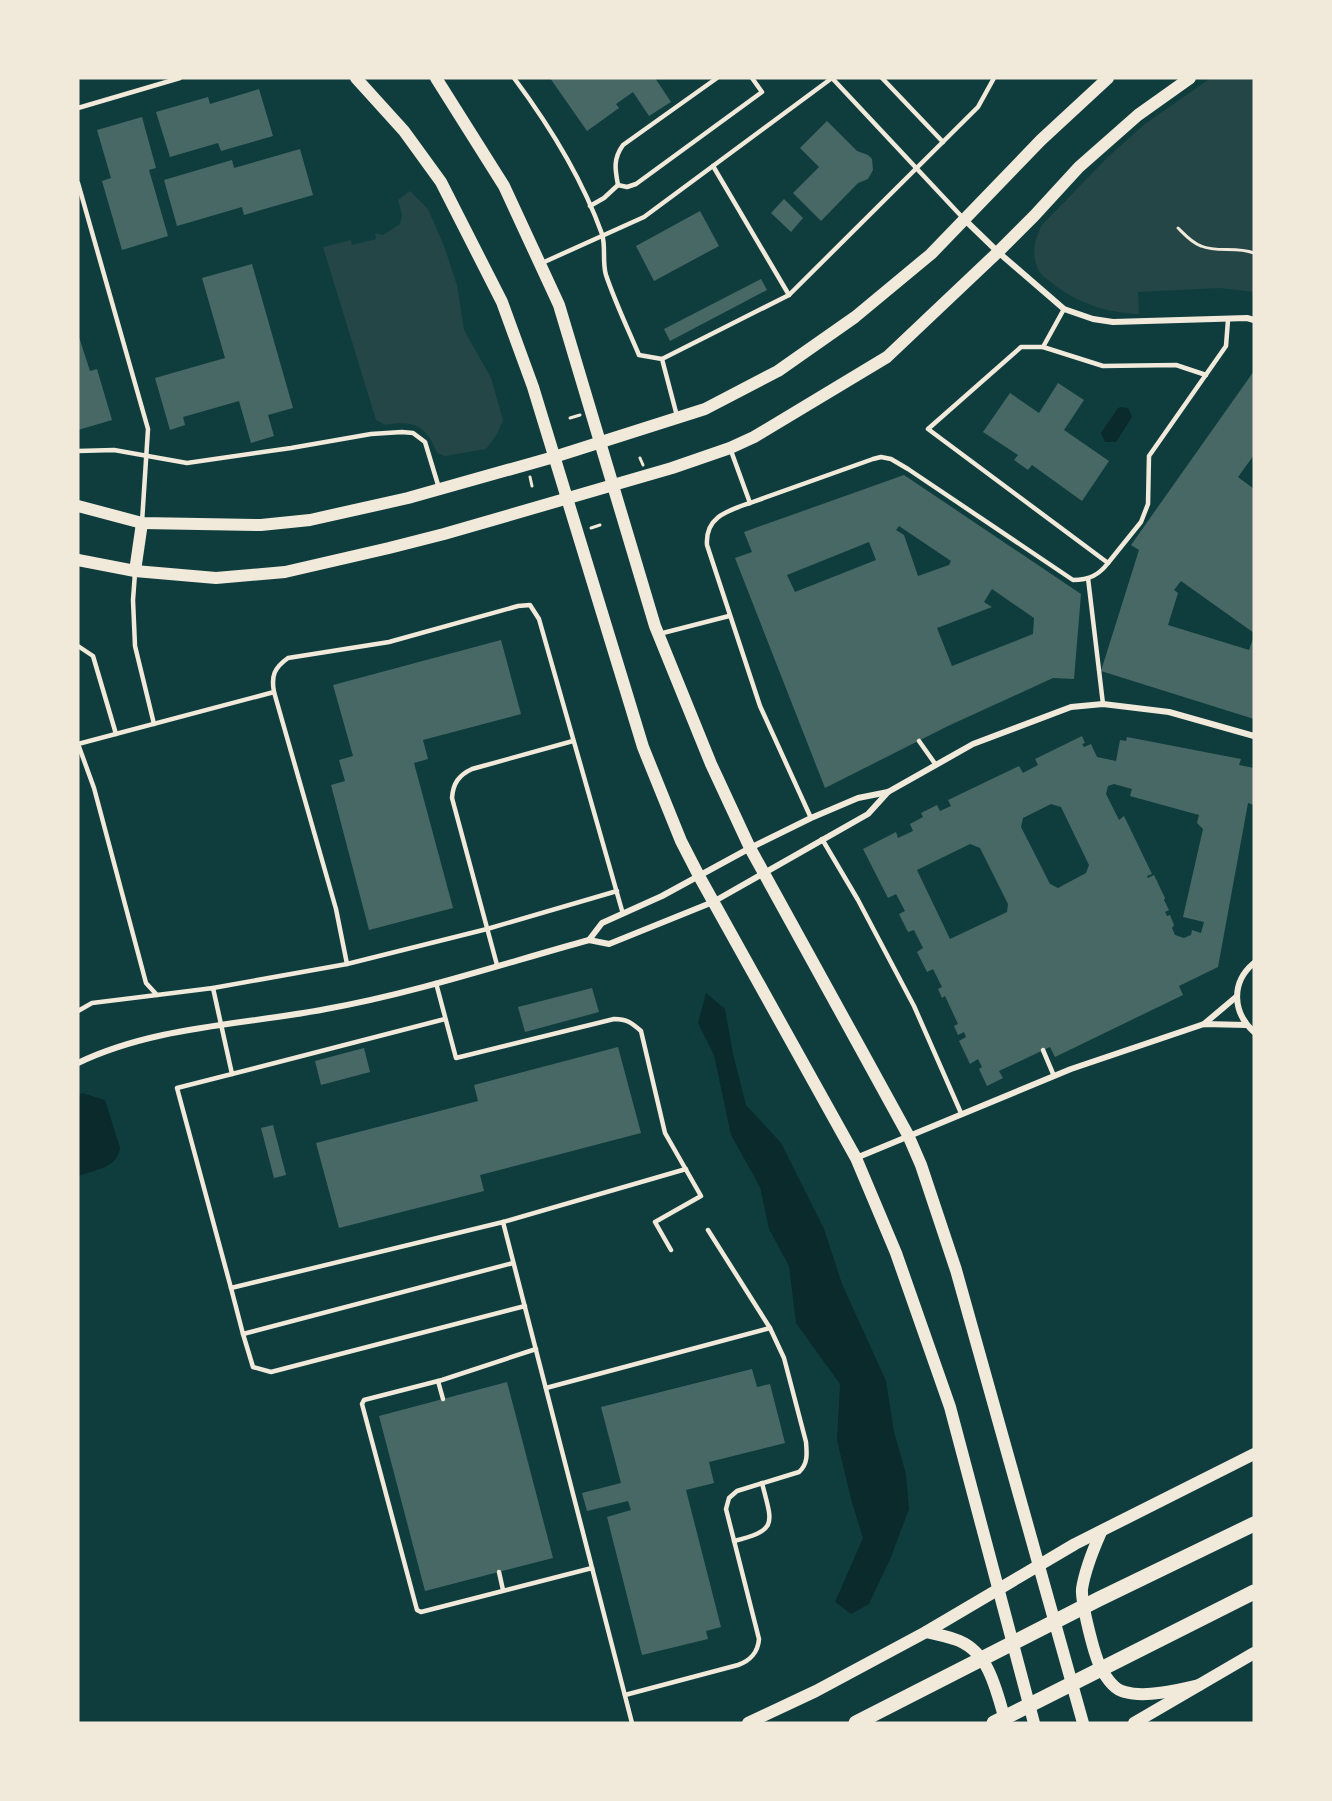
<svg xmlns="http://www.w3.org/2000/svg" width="1332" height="1801" font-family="Poppins,sans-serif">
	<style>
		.green { fill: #244646 }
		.water { fill: #0a2a2b }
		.building { fill: #486865; fill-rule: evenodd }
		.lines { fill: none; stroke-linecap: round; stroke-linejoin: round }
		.path { stroke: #f1e9da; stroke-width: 3 }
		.service { stroke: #f1e9da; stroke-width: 4.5 }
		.minor { stroke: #f1e9da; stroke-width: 6 }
		.secondary { stroke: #f1e9da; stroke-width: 12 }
		.motorway { stroke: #f1e9da; stroke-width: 15 }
	</style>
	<rect width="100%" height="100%" fill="#0f3d3e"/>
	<g class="green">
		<path d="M1211 78H1254V292L1220 288 1138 292 1139 314C1107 313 1077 303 1052 283 1049 280 1044 277 1041 274 1030 258 1034 240 1042 225L1107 158 1145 124Z"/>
		<path d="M410 191 428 209 444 246 457 285 464 330 491 378 503 420 497 434 486 449 445 456 437 453C426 425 414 420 385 425L376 420 323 247 351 240 352 245 376 239 375 233 383 235 400 224 402 215 398 200Z"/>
	</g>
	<g class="water">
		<polygon points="1121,407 1128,408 1132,417 1116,442 1105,442 1101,433 1118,408"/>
		<polygon points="706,993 725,1009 733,1054 746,1105 781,1143 824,1229 842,1284 886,1381 894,1432 906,1474 909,1509 891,1557 869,1604 851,1614 835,1602 863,1538 851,1499 837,1440 840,1384 796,1323 789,1266 769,1229 760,1187 731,1135 714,1055 698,1023"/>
		<path d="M82 1093 105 1100 120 1148C118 1168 94 1170 78 1176V1096Z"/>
	</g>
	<g class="building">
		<polygon points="550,78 655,78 671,102 649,116 633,92 616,104 619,108 587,131"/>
		<polygon points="259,89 273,136 221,151 218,143 170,157 156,112 208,97 210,104"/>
		<polygon points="142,117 156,168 149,170 168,236 122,250 102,181 111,178 97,130"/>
		<polygon points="827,121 857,151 868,155 872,159 873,170 868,179 858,183 821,221 793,193 819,167 800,148"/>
		<polygon points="300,149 313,195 244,215 242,207 177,226 164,180 232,160 234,168"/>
		<polygon points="784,199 803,218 791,232 771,213"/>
		<polygon points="700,211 719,246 654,281 636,246"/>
		<polygon points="252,264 293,408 268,415 274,436 251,443 239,401 183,417 185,425 170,430 155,378 225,358 202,278"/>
		<polygon points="761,279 767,290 670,341 664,329"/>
		<polygon points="78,334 90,371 97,369 112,420 78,430"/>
		<polygon points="1254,371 1254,455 1238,477 1254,489 1254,633 1181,581 1174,590 1178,593 1168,625 1249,650 1254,636 1254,719 1101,671 1139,550 1131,545"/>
		<polygon points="1058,383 1084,400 1064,430 1109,461 1082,501 1032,465 1028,470 1014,460 1018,455 983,432 1010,393 1039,413"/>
		<path d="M904 475 1081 594 1074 679 1053 678 948 726 825 788 735 558 752 552 744 532ZM899 526 951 561 949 565 918 576 904 535 896 530ZM869 542 876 560 795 592 787 575ZM992 589 1034 618 1033 634 952 666 937 628 992 607 984 602Z"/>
		<polygon points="501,640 521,714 423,740 428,759 414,763 453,908 369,930 331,785 345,781 339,760 353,756 333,685"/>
		<path d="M1082 736 1085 743 1082 744 1084 747 1091 744 1097 757 1116 761 1120 740 1126 741 1127 737 1241 759 1239 765 1254 768V805L1248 803 1218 967 1179 986 1183 995 1055 1057 1050 1047 999 1071 1003 1078 987 1086 979 1069 982 1067 978 1059 970 1064 959 1041 966 1037 964 1032 958 1035 954 1026 958 1024 945 996 942 998 938 989 942 987 933 969 927 972 917 952 923 948 914 930 908 932 899 914 905 911 896 894 888 898 863 849 896 832 898 838 913 831 910 824 923 817 921 813 937 805 940 811 951 806 948 800 1019 766 1023 773 1038 765 1035 759ZM1114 784 1132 789 1130 796 1199 815 1197 823 1203 829 1183 917 1204 922 1201 933 1192 930 1191 935 1184 938 1175 935 1172 928 1174 925 1170 915 1167 916 1165 912 1169 910 1164 900 1165 898 1154 875 1148 878 1147 876 1152 874 1124 816 1119 820 1106 794 1108 786ZM1051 804 1061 807 1089 865 1086 873 1058 888 1050 884 1021 827 1023 818ZM970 844 980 848 1008 904 1007 912 950 939 917 870Z"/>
		<polygon points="592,988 599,1012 525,1032 518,1007"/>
		<polygon points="618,1047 641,1133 480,1175 484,1191 339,1228 316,1143 478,1101 474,1085"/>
		<polygon points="364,1048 370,1072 321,1085 315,1061"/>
		<polygon points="273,1125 286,1175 274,1178 261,1128"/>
		<polygon points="752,1369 757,1387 770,1384 785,1443 709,1462 714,1483 686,1490 721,1627 706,1631 708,1639 642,1655 607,1517 631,1510 628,1501 587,1511 582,1493 621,1483 601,1407"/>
		<polygon points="507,1382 553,1558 425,1591 379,1416"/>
	</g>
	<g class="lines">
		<g class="path">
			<path d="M1178 228C1185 235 1192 243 1201 246 1217 253 1236 246 1254 253"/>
			<polyline points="570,418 580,415"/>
			<polyline points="640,458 643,465"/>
			<polyline points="530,477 532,486"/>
			<polyline points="591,528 600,525"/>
		</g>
		<g class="service">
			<path d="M514 78C549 125 582 178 602 234 606 246 602 262 606 275 615 302 628 329 639 355L662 359 677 416"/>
			<polyline points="832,78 963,218"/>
			<polyline points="882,78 943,142"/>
			<polyline points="78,108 180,78"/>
			<polyline points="713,166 789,295"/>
			<polyline points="78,183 148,429 142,522"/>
			<path d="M618 185C615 169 613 159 623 145L717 78"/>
			<polyline points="590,206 604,198 618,185 627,187 636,184 762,92 752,78"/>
			<polyline points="542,263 644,217 832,78"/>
			<polyline points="1064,309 1043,347 1021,347 928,429 1108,563 1141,522 1148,504 1149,456 1226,346 1228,320"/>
			<polyline points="1043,347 1103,366 1176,365 1206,375"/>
			<polyline points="662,359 789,295 978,107 994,78"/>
			<path d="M730 448 750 503C727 511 705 517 707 545L760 706 811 818"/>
			<polyline points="78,451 114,450 187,463 291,448 371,434 402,432 413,433 425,442 439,488"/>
			<path d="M750 503 873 459 881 457 891 459 908 469 1073 580C1089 580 1099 575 1108 563"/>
			<polyline points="135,573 133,600 135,646 154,724"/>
			<polyline points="1088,578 1103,704"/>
			<polyline points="659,634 729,616"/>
			<polyline points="78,646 93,656 116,734"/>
			<polyline points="274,692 336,909 347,964"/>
			<polyline points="919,741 936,765"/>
			<polyline points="822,839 858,900 914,1006 961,1113"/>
			<path d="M623 914 539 619 530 605 518 606 389 642 288 658C274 668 271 676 274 692L78 744 94 788 146 983 157 995 213 988 232 1074 177 1088 231 1288 503 1222 632 1723"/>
			<path d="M497 965 452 798C453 783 459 775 472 769L573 741"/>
			<path d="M436 983 456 1058 614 1019C627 1019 632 1023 641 1031L665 1133 701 1196 655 1222 671 1250"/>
			<polyline points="213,988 347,964 487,929 617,891"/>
			<polyline points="78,1011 92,1003 157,995"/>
			<polyline points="1043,1050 1054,1076"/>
			<polyline points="232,1074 445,1019"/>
			<polyline points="503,1222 686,1169"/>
			<polyline points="231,1288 243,1334 513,1263"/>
			<polyline points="243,1334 253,1367 271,1372 525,1306"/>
			<polyline points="536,1349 442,1380 364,1400 362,1404 417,1610 421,1612 592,1568"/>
			<polyline points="438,1381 443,1399"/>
			<polyline points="546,1388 770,1328"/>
			<path d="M734 1541C779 1530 772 1523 762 1483"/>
			<polyline points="499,1572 503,1590"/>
			<path d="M625 1695 738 1665C750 1661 758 1652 759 1639L726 1509 729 1498 737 1491 799 1472C808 1464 807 1454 806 1442L784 1358 770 1328 708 1230"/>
		</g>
		<g class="minor">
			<polyline points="965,220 998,252 1064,309 1093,319 1113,322 1247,318 1254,320"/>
			<polyline points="589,940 602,923 662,896 750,848 811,818 858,798 888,792 973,744 1071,707 1103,704 1169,712 1254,736"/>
			<path d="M1254 963C1231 982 1232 1012 1254 1032"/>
			<polyline points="1204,1024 1236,997"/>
			<path d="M78 1063C155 1026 243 1025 326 1009 415 993 502 964 589 940L609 944 713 902 868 814 888 792"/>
			<polyline points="856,1158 1071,1069 1204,1024 1246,1025"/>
		</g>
		<g class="secondary">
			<polyline points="356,78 404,131 441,182 502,302 533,387 629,701 643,747 681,841 699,876 856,1158 896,1253 950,1407 1034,1723"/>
			<polyline points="436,78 504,186 559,305 655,626 711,764 750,848 863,1053 908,1135 921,1165 956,1270 1083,1723"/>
			<polyline points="78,506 142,523 261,525 310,520 408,498 554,457 705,409 778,371 855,317 931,254 1041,140 1108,78"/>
			<polyline points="78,560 135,571 216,578 285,572 389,548 444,534 672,468 730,448 754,437 887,357 998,252 1034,216 1079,167 1138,115 1190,78"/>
			<polyline points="135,571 142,523"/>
			<path d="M1101 1532C1093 1550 1085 1569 1082 1589 1081 1603 1094 1654 1100 1666 1105 1676 1114 1690 1125 1692 1146 1698 1178 1690 1199 1685"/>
			<path d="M926 1632C935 1634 945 1636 954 1639 990 1650 996 1691 1006 1723"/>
			<polyline points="748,1723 816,1691 926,1632 1075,1544 1254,1454"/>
			<polyline points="1134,1723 1254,1653"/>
		</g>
		<g class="motorway">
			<polyline points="856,1723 1099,1599 1254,1524"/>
			<polyline points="994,1723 1254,1592"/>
		</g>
	</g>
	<rect width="1332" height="1801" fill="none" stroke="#f1e9da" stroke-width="159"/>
</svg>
